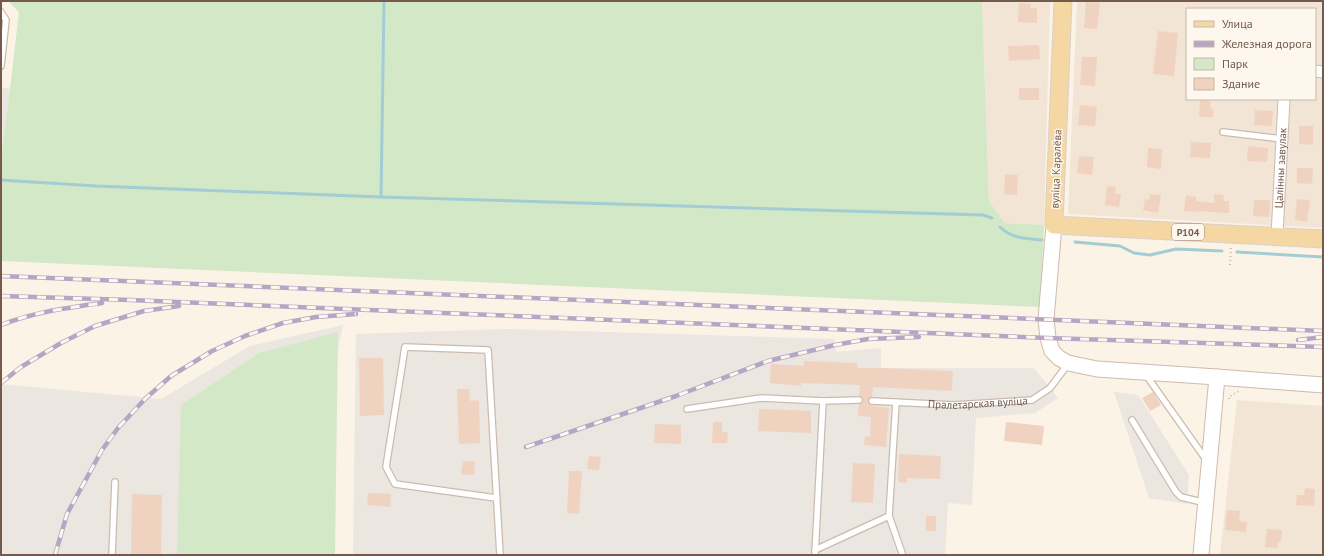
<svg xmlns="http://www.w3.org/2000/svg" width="1324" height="556" font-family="'PT Sans',sans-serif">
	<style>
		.residential { fill: #f2e5d5; fill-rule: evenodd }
		.industrial { fill: #ebe6e0 }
		.green { fill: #d3e8c6 }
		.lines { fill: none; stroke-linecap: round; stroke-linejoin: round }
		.stream { stroke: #a3cdd5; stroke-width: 3 }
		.building { fill: #efd3c0 }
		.lane-casing { stroke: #ccbbad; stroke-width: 8 }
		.street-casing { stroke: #ccbbad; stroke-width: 13 }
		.secondary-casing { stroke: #cfbbab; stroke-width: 17 }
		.primary-casing { stroke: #d8d1cd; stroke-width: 19 }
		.path { stroke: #d4b6a3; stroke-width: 2; stroke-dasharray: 1 3; stroke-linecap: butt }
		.lane { stroke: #fff; stroke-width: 5.5 }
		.street { stroke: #fff; stroke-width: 11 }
		.secondary { stroke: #fff; stroke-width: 15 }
		.primary { stroke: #f5d7a3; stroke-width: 17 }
		.rail-casing { stroke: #b6a5c4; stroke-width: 4.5 }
		.rail { stroke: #fef7ed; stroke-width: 3; stroke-dasharray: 9; stroke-linecap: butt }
		.labels { text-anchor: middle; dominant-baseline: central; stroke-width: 3; stroke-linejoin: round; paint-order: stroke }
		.shield { fill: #fef7ed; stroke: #9d897d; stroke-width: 1 }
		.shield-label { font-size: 10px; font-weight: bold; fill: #735a4d }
		.street-label { font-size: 11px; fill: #735a4d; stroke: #fef7ed }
	</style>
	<rect width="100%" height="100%" fill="#fbf3e6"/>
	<g class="residential">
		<polygon points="982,1 1050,1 1044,225 1005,223 989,201"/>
		<path d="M1077 1H1323V228L1068 214ZM1187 9H1315V99H1187Z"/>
		<polygon points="1237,400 1323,406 1323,555 1220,555"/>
	</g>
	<g class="industrial">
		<polygon points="1,87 10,89 1,157"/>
		<polygon points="343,325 331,382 328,555 1,555 1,384 161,399 250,346"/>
		<polygon points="505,329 834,339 836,352 881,348 881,368 1034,368 1058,398 1035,413 976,418 972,505 948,503 945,555 353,555 356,334"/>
		<polygon points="1114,392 1138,395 1189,475 1187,504 1149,498"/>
	</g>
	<g class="green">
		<polygon points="8,1 982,1 989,201 1005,223 1044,225 1040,307 1,261 1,157 10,89 19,12"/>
		<polygon points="338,332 335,555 177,555 181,405 259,353"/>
	</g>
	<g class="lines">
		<g class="stream">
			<polyline points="1,180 96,186 381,197 983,215 992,218"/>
			<polyline points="381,197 384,1"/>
			<path d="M1000 227C1012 239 1026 238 1042 240"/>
			<polyline points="1075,242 1120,246 1134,253 1150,255 1176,249 1222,251"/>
			<polyline points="1237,252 1323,257"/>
		</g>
	</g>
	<g class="building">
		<polygon points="1086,2 1100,3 1097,29 1084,28"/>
		<polygon points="1019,3 1031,4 1031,8 1037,8 1037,23 1018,22"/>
		<polygon points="1158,31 1178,33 1174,76 1153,74"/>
		<polygon points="1039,45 1040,59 1009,61 1008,46"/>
		<polygon points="1082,57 1097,57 1095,86 1080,85"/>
		<rect x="1019" y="88" width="20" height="12"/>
		<polygon points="1200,100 1211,101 1210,108 1213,109 1213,117 1199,117"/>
		<polygon points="1080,105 1097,107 1095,126 1078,125"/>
		<polygon points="1255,110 1273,111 1272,126 1254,125"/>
		<polygon points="1299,126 1313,126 1313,145 1299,144"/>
		<polygon points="1191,142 1211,143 1210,158 1190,157"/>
		<polygon points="1248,146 1268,148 1267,162 1247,161"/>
		<polygon points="1148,148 1162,149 1161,169 1147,167"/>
		<polygon points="1079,156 1094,157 1092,175 1077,173"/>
		<polygon points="1297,168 1313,168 1312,184 1297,183"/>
		<polygon points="1005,174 1018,175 1017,195 1004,194"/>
		<polygon points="1107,186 1116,187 1115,194 1121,194 1119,207 1105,205"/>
		<polygon points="1150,194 1161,195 1158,213 1143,210 1145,199 1149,200"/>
		<polygon points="1214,194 1224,195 1223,201 1229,201 1229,213 1198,211 1198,212 1184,211 1186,195 1196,197 1196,201 1214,203"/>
		<polygon points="1297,199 1310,200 1307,222 1295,220"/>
		<polygon points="1254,200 1270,200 1269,217 1253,216"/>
		<polygon points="359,358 383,358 384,415 360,416"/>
		<polygon points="804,361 857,363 857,368 881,368 953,371 952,391 873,387 872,397 868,399 868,403 872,406 889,408 886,447 864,445 865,436 870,437 871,417 858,416 859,404 862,403 863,400 862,397 859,396 860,385 801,383 801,386 770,383 771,364 804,366"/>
		<polygon points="457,389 469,389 470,401 479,400 480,443 459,444"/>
		<polygon points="1153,392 1161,405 1150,411 1142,398"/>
		<polygon points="759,409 811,411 811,433 758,431"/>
		<polygon points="713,422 722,422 722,432 728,432 727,443 712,443"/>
		<polygon points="1006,422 1044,426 1042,445 1004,441"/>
		<polygon points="655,424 681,425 681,444 654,443"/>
		<polygon points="899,454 941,456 940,479 907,478 907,483 898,482"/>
		<polygon points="589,456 601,457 599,470 587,469"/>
		<polygon points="463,461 475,462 474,475 461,474"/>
		<polygon points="853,463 875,464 873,503 851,502"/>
		<polygon points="569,471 582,471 579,514 567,513"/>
		<polygon points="1305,488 1315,489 1314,506 1296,505 1297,495 1304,495"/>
		<polygon points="368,493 391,494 390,507 367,505"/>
		<polygon points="132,494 162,495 161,555 131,555"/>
		<polygon points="1227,510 1240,511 1239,521 1247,522 1246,532 1225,530"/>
		<rect x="926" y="516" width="10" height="15"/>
		<polygon points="1267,529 1282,530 1281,542 1278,542 1277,548 1265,547"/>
	</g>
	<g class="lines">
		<g class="lane-casing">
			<g id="lane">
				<polyline points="1,12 6,20 1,66"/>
				<polyline points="1223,132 1282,139"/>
				<polyline points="1146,375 1207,461"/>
				<path id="s1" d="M872 401 954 405 1032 400 1050 388 1068 364"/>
				<polyline points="687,409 761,398 823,401 859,400"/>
				<polyline points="1132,420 1176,492 1181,497 1206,503"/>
				<polyline points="496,498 395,484 386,467 405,347 488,350 500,555"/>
				<polyline points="889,516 902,553 902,555"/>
				<polyline points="815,550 889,516 896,402"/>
				<polyline points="112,555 115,482"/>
				<polyline points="815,555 823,401"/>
			</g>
		</g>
		<g class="street-casing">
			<g id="street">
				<polyline points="1315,71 1323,72"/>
				<path id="s2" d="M1277 236 1284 99"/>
			</g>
		</g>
		<g class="secondary-casing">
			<g id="secondary">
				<polyline points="1054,225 1046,319 1048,338 1052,351 1059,358 1068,363 1097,369 1217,377 1323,385"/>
				<polyline points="1201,555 1217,377"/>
			</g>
		</g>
		<g class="primary-casing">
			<polyline id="primary" points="1063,1 1054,225 1323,239"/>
		</g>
		<g class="path">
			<polyline points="1230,265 1231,247"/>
			<polyline points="1229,399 1229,397 1239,391"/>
		</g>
		<use href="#lane" class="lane"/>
		<use href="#street" class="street"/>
		<use href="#secondary" class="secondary"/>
		<use href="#primary" class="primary"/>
		<g class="rail-casing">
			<g id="rail">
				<polyline points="1,276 1323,331"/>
				<polyline points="1,296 130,300 1048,338 1323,347"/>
				<path d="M1 325C34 312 67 308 102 303"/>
				<polyline points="1298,340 1323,337"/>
				<polyline points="1,383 21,367 61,343 95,326 144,311 179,306"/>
				<polyline points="526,447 676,396 768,361 835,345 868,339 919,337"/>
				<polyline points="55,555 67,514 102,450 118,428 145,399 171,376 212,351 245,336 283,323 316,317 356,314"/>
			</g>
		</g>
		<use href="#rail" class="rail"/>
	</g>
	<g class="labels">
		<rect class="shield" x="1172" y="224" width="32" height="16" rx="3"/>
		<g class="shield-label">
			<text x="1188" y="232">Р104</text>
		</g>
		<g class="street-label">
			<text stroke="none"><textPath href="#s2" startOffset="68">Цалінны завулак</textPath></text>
			<text transform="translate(1056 169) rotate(-88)">вуліца Каралёва</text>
			<text stroke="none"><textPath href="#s1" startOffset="106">Пралетарская вуліца</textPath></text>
		</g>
	</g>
	<rect width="1324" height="556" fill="none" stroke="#735a4d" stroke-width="4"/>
	<rect x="1186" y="8" width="130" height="92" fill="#fef7ed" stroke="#c6b8ad"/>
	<rect x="1194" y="21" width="20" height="6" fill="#f5d7a3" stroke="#c6b8ad"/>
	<text x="1222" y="28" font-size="12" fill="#735a4d">Улица</text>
	<rect x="1194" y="41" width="20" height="6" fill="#b6a5c4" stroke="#c6b8ad"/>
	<text x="1222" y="48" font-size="12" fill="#735a4d">Железная дорога</text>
	<rect x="1194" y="58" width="20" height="12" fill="#d3e8c6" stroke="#c6b8ad"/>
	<text x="1222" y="68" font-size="12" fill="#735a4d">Парк</text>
	<rect x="1194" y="78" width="20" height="12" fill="#efd3c0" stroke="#c6b8ad"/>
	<text x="1222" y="88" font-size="12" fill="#735a4d">Здание</text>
</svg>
